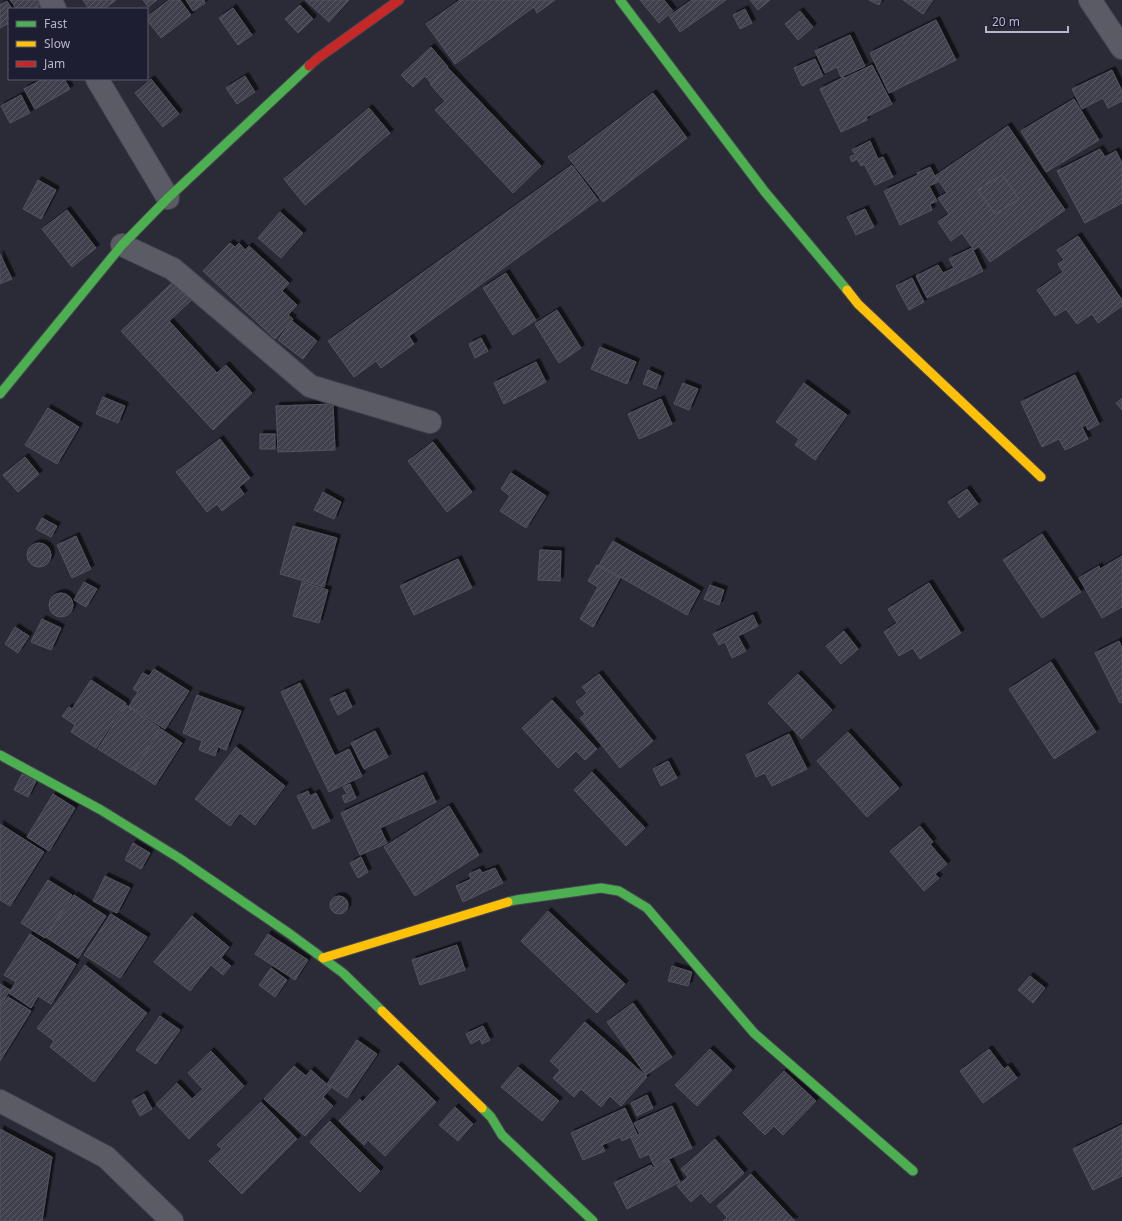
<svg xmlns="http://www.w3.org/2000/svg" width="1122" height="1221" font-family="'Noto Sans',sans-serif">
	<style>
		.building { fill: url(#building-hatch); stroke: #53535f; fill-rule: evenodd; filter: url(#shadow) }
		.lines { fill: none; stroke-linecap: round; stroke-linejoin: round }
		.street-casing { stroke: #46464f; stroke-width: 24 }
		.fast-casing { stroke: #464652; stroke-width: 11 }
		.slow-casing { stroke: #464652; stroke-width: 11 }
		.jam-casing { stroke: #464652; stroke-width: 11 }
		.street { stroke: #5b5b66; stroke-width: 22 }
		.fast { stroke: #4caf50; stroke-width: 9 }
		.slow { stroke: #ffc107; stroke-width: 9 }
		.jam { stroke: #c62828; stroke-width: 9 }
	</style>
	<defs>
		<pattern id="building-hatch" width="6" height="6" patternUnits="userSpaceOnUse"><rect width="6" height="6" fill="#41414e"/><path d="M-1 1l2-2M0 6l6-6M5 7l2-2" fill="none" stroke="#5a5a66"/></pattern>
		<filter id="shadow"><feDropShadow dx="3.5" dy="-3.5" stdDeviation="0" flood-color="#0009"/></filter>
	</defs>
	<rect width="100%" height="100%" fill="#2b2b38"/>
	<g class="building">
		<polygon points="10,0 40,0 43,3 35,9 17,9"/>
		<polygon points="83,0 116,0 104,9 89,9"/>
		<polygon points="143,0 157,0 148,7"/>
		<polygon points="169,0 180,0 191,15 161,38 147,20 147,17"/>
		<polygon points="186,0 204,0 205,3 193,11"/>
		<polygon points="305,0 349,0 329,22"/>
		<polygon points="460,0 555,0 537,13 534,7 455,64 426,24"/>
		<polygon points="640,0 664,0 673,11 659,23"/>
		<polygon points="692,0 726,0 680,32 669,16"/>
		<polygon points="750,0 770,0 758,10"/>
		<polygon points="869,0 881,0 879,5"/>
		<polygon points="903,0 933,0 923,14"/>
		<polygon points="7,1 12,9 9,9 9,23 0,28 0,5"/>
		<polygon points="300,5 313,19 298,33 285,19"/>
		<polygon points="233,8 252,35 238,45 219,18"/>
		<polygon points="745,9 752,23 740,29 733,15"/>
		<polygon points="800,11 813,27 798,40 785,24"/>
		<polygon points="936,20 956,60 889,93 870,53"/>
		<polygon points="850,35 865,66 841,77 837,67 825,73 815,51"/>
		<polygon points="431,47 448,67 431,83 425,76 413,87 401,75"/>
		<polygon points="815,59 823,76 802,86 794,68"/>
		<polygon points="872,65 892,104 866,117 867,120 841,132 820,89 844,77 845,78"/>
		<polygon points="448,68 541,166 513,193 435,110 445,101 430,84"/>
		<polygon points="1112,70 1122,91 1122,101 1108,108 1103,98 1082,109 1072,89"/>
		<polygon points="245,76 255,92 237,104 226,88"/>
		<polygon points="43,79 64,79 70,89 35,109 24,89"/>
		<polygon points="151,79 179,114 163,127 135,93"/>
		<polygon points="653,93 687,138 603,202 568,157"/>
		<polygon points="21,95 30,113 10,123 1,106"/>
		<polygon points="1074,99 1099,140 1046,172 1021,131"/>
		<polygon points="369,108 390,133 305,205 284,179"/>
		<path d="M1008 126 1065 210 990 262 979 246 974 250 962 233 951 241 938 222 949 214 938 198 947 193 935 176ZM1002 175 1019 199 995 214 978 190Z"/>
		<polygon points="870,141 878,159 883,157 893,177 875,185 864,164 861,166 857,159 852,162 850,157 855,154 852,150"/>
		<polygon points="1100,149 1105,157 1116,151 1122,163 1122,178 1121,179 1122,181 1122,203 1085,223 1057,171"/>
		<polygon points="572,165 598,200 409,336 414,344 381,368 376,361 354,377 328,341"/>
		<polygon points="930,167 938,182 929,186 937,201 930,204 932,210 900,225 884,191 918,175 917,173"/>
		<polygon points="1002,175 1019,199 995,214 978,190"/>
		<polygon points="38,180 56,190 41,219 23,209"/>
		<polygon points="865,209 874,227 856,235 847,217"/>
		<polygon points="67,210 96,248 72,267 42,229"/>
		<polygon points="280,212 303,233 281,258 258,238"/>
		<polygon points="1078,236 1122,300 1122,306 1098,323 1092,314 1077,324 1066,309 1055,316 1037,290 1063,272 1058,264 1064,260 1057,250"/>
		<polygon points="230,243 235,247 239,243 245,250 249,246 289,283 282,291 297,305 288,315 293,319 275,339 203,271"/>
		<polygon points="972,248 983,271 927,298 916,276 938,265 943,273 954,268 949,259"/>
		<polygon points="0,254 12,279 0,284"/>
		<polygon points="506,273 536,320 513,335 483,288"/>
		<polygon points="177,278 195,297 169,321 217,373 226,365 252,393 213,430 121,331"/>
		<polygon points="912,278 924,302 909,310 896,286"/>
		<polygon points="557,310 581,348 559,363 535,324"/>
		<polygon points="292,321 317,341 303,359 278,340"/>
		<polygon points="481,338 488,351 475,358 469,344"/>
		<polygon points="600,347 636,362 627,384 591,369"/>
		<polygon points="536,362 546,382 504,404 494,383"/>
		<polygon points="648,370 661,376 656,389 643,384"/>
		<polygon points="1075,375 1099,424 1088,430 1086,425 1082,427 1088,439 1065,450 1059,439 1042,447 1021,402"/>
		<polygon points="683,383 698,389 689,410 674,404"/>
		<polygon points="804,383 847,415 815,460 795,445 799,439 776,422"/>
		<polygon points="103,397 125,406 118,423 96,414"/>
		<polygon points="1122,398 1122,410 1116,403"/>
		<polygon points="661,399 672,424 639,439 628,414"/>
		<polygon points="333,404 335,450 278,452 276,406"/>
		<polygon points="48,408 79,427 57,464 25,445"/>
		<rect x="260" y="434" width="15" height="15"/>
		<polygon points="220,439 250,478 239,487 244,494 222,511 217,504 207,512 176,472"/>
		<polygon points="433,442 472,492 447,512 408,461"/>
		<polygon points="25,457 39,474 18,492 3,475"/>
		<polygon points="511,473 546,496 526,528 500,511 510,496 501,489"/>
		<polygon points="967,489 978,504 959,518 948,502"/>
		<polygon points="323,492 341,502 334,519 314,510"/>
		<polygon points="42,518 57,526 51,537 36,529"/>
		<polygon points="293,526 337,538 324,587 280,574"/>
		<polygon points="1042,534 1081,592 1042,618 1003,560"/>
		<polygon points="76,536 91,569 72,578 57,545"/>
		<polygon points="613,541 700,591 687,615 599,565"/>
		<circle cx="39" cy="555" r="12"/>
		<polygon points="540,550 561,551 560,581 538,580"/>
		<polygon points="1122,556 1122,607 1102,618 1079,578 1099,566 1100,569"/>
		<polygon points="458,559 472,588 414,615 400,586"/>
		<polygon points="597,565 620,578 593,627 580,619 598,587 588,581"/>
		<polygon points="84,582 97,589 86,607 74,600"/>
		<polygon points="302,582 328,590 319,623 293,616"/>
		<polygon points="929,583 961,633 920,659 913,648 899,656 884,632 897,623 888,609"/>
		<polygon points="710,585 724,590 719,605 704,599"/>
		<circle cx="61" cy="605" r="12"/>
		<polygon points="753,615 758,626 738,636 746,651 732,658 725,642 719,645 713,634"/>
		<polygon points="42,619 61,628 51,650 31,642"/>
		<polygon points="15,627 29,636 18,653 5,644"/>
		<polygon points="844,631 858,649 841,664 826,646"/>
		<polygon points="1119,641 1122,648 1122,702 1120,703 1095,653"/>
		<polygon points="1051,662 1096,732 1054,759 1009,689"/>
		<polygon points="154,669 189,691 165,729 129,706 138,692 133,689 143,673 149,676"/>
		<polygon points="599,674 653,741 620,768 580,718 585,714 576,702 587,693 582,687"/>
		<polygon points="798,674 832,710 802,739 768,703"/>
		<polygon points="91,680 126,703 96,748 71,732 75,725 62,716 69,707 72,709"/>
		<polygon points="300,683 335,756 349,749 362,776 329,792 281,692"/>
		<polygon points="345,692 352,707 338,715 330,699"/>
		<polygon points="197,695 241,711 226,750 218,747 215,756 199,750 202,741 183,733"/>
		<polygon points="552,700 597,749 585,760 576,751 558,768 522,728"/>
		<polygon points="126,705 160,728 133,771 98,749"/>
		<polygon points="161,729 182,743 155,785 134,771"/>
		<polygon points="375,731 388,757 364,769 351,743"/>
		<polygon points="848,732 899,788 867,817 817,761"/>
		<polygon points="789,734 807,769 772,786 765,773 756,777 746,755"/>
		<polygon points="236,747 285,786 255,825 240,813 230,826 195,799"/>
		<polygon points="668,761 677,778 661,786 653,769"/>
		<polygon points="592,772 645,828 626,846 574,790"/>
		<polygon points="22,774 36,781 28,797 14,790"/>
		<polygon points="423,775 436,802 380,828 387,843 360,855 341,813"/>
		<polygon points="350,784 356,798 345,803 342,796 347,794 343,787"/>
		<polygon points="308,791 310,796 316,793 330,821 313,829 297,796"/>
		<polygon points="53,794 75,808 49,851 27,837"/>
		<polygon points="449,806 479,855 415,896 384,847"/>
		<polygon points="0,824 44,852 10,906 0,900"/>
		<polygon points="920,826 933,842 930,844 947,864 935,874 939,878 924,891 890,851"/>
		<polygon points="133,843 150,853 141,869 125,860"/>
		<polygon points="361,857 368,872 358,878 350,863"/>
		<polygon points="495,868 503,883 463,902 456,886 471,879 469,874 480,869 482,873"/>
		<polygon points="105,876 130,888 117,913 93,901"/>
		<polygon points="48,880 72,895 45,938 21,923"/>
		<polygon points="74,895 106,916 78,958 46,937"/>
		<circle cx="339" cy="905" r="9"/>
		<polygon points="548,911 625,984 597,1013 521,941"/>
		<polygon points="111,914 147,937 120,978 84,955"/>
		<polygon points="192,916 229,947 221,958 231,966 223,975 211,965 190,991 154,962"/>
		<polygon points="30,934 76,964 51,1004 38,996 31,1008 9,993 16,982 4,975"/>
		<polygon points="268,934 308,960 295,980 255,954"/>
		<polygon points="457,945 465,970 420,985 412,960"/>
		<polygon points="85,965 147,1013 94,1082 50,1047 54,1041 37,1028"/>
		<polygon points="672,966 692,972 688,986 668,981"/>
		<polygon points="271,968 287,980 275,997 259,985"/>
		<polygon points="1030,976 1045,988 1033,1003 1018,990"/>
		<polygon points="0,984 10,990 0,1007"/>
		<polygon points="8,997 31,1011 0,1061 0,1009"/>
		<polygon points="633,1003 672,1057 646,1075 607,1022"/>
		<polygon points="160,1016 180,1030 156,1064 136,1050"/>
		<polygon points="585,1022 647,1077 621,1106 610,1096 601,1107 581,1089 574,1097 553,1078 560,1070 550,1061"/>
		<polygon points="483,1026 490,1040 482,1044 480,1039 471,1044 466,1034"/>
		<polygon points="357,1040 377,1054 347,1098 327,1084"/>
		<polygon points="710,1049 732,1070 697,1106 675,1085"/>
		<polygon points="989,1049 1004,1069 1008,1066 1017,1078 983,1103 960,1071"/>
		<polygon points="211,1051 244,1086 189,1139 156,1104 177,1083 192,1099 203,1089 188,1073"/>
		<polygon points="398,1065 436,1102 385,1156 368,1140 364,1145 339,1121 360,1099 362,1102"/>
		<polygon points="294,1066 306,1076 311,1070 331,1088 323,1097 333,1106 305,1136 264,1099"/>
		<polygon points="518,1067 559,1101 542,1121 501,1087"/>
		<polygon points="784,1071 816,1101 783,1135 774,1126 765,1135 743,1113"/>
		<polygon points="144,1094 152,1109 140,1116 132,1101"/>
		<polygon points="647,1095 653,1108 637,1116 631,1103"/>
		<polygon points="261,1102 297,1139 242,1194 209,1161 222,1149 217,1145"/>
		<polygon points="672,1106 692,1148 654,1166 649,1154 640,1158 631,1138 640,1134 634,1123"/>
		<polygon points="455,1107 473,1124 458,1141 439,1125"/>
		<polygon points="625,1108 637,1134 622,1141 620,1137 602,1145 605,1151 583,1160 571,1133"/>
		<polygon points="330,1121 380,1171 360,1192 310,1142"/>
		<polygon points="1122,1125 1122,1176 1093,1190 1073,1149"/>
		<polygon points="0,1129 52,1157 42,1221 0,1221"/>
		<polygon points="715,1139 744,1173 710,1203 701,1193 691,1202 677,1186 688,1177 681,1169"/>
		<polygon points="669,1160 680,1182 627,1209 614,1183 651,1165 653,1168"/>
		<polygon points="751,1174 795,1221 723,1221 727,1217 717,1206"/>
	</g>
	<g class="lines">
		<g class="street-casing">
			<g id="street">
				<polyline points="50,0 55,9"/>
				<polyline points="1090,0 1122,48"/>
				<polyline points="97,79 168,198"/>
				<polyline points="122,245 173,269 310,386 430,422"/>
				<polyline points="0,1101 106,1157 172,1221"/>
			</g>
		</g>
		<g class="fast-casing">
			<g id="fast">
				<polyline points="620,0 765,192 847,290"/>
				<polyline points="0,394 122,245 168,198 309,66"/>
				<polyline points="0,755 101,810 179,858 290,934 343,973 382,1011"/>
				<polyline points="508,902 516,900 601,888 619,891 647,908 754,1033 913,1171"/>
				<polyline points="482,1108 491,1117 502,1135 593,1221"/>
			</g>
		</g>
		<g class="slow-casing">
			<g id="slow">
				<polyline points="847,290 858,304 1041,477"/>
				<polyline points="323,958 508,902"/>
				<polyline points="382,1011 482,1108"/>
			</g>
		</g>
		<g class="jam-casing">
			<polyline id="jam" points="309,66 318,58 399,0"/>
		</g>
		<use href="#street" class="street"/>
		<use href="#fast" class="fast"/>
		<use href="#slow" class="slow"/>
		<use href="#jam" class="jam"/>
	</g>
	<rect x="8" y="8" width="140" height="72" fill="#1e1e33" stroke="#5b5a6f"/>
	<rect x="16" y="21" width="20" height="6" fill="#4caf50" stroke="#5b5a6f"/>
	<text x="44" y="28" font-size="12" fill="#b6b5c9">Fast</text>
	<rect x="16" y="41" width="20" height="6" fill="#ffc107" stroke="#5b5a6f"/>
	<text x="44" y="48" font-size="12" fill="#b6b5c9">Slow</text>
	<rect x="16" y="61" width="20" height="6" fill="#c62828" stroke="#5b5a6f"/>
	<text x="44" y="68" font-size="12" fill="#b6b5c9">Jam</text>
	<path d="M986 26v6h82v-6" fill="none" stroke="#b6b5c9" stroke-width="2"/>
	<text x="992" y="26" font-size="12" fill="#b6b5c9" stroke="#1e1e33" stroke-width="3" paint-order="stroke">20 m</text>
</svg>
